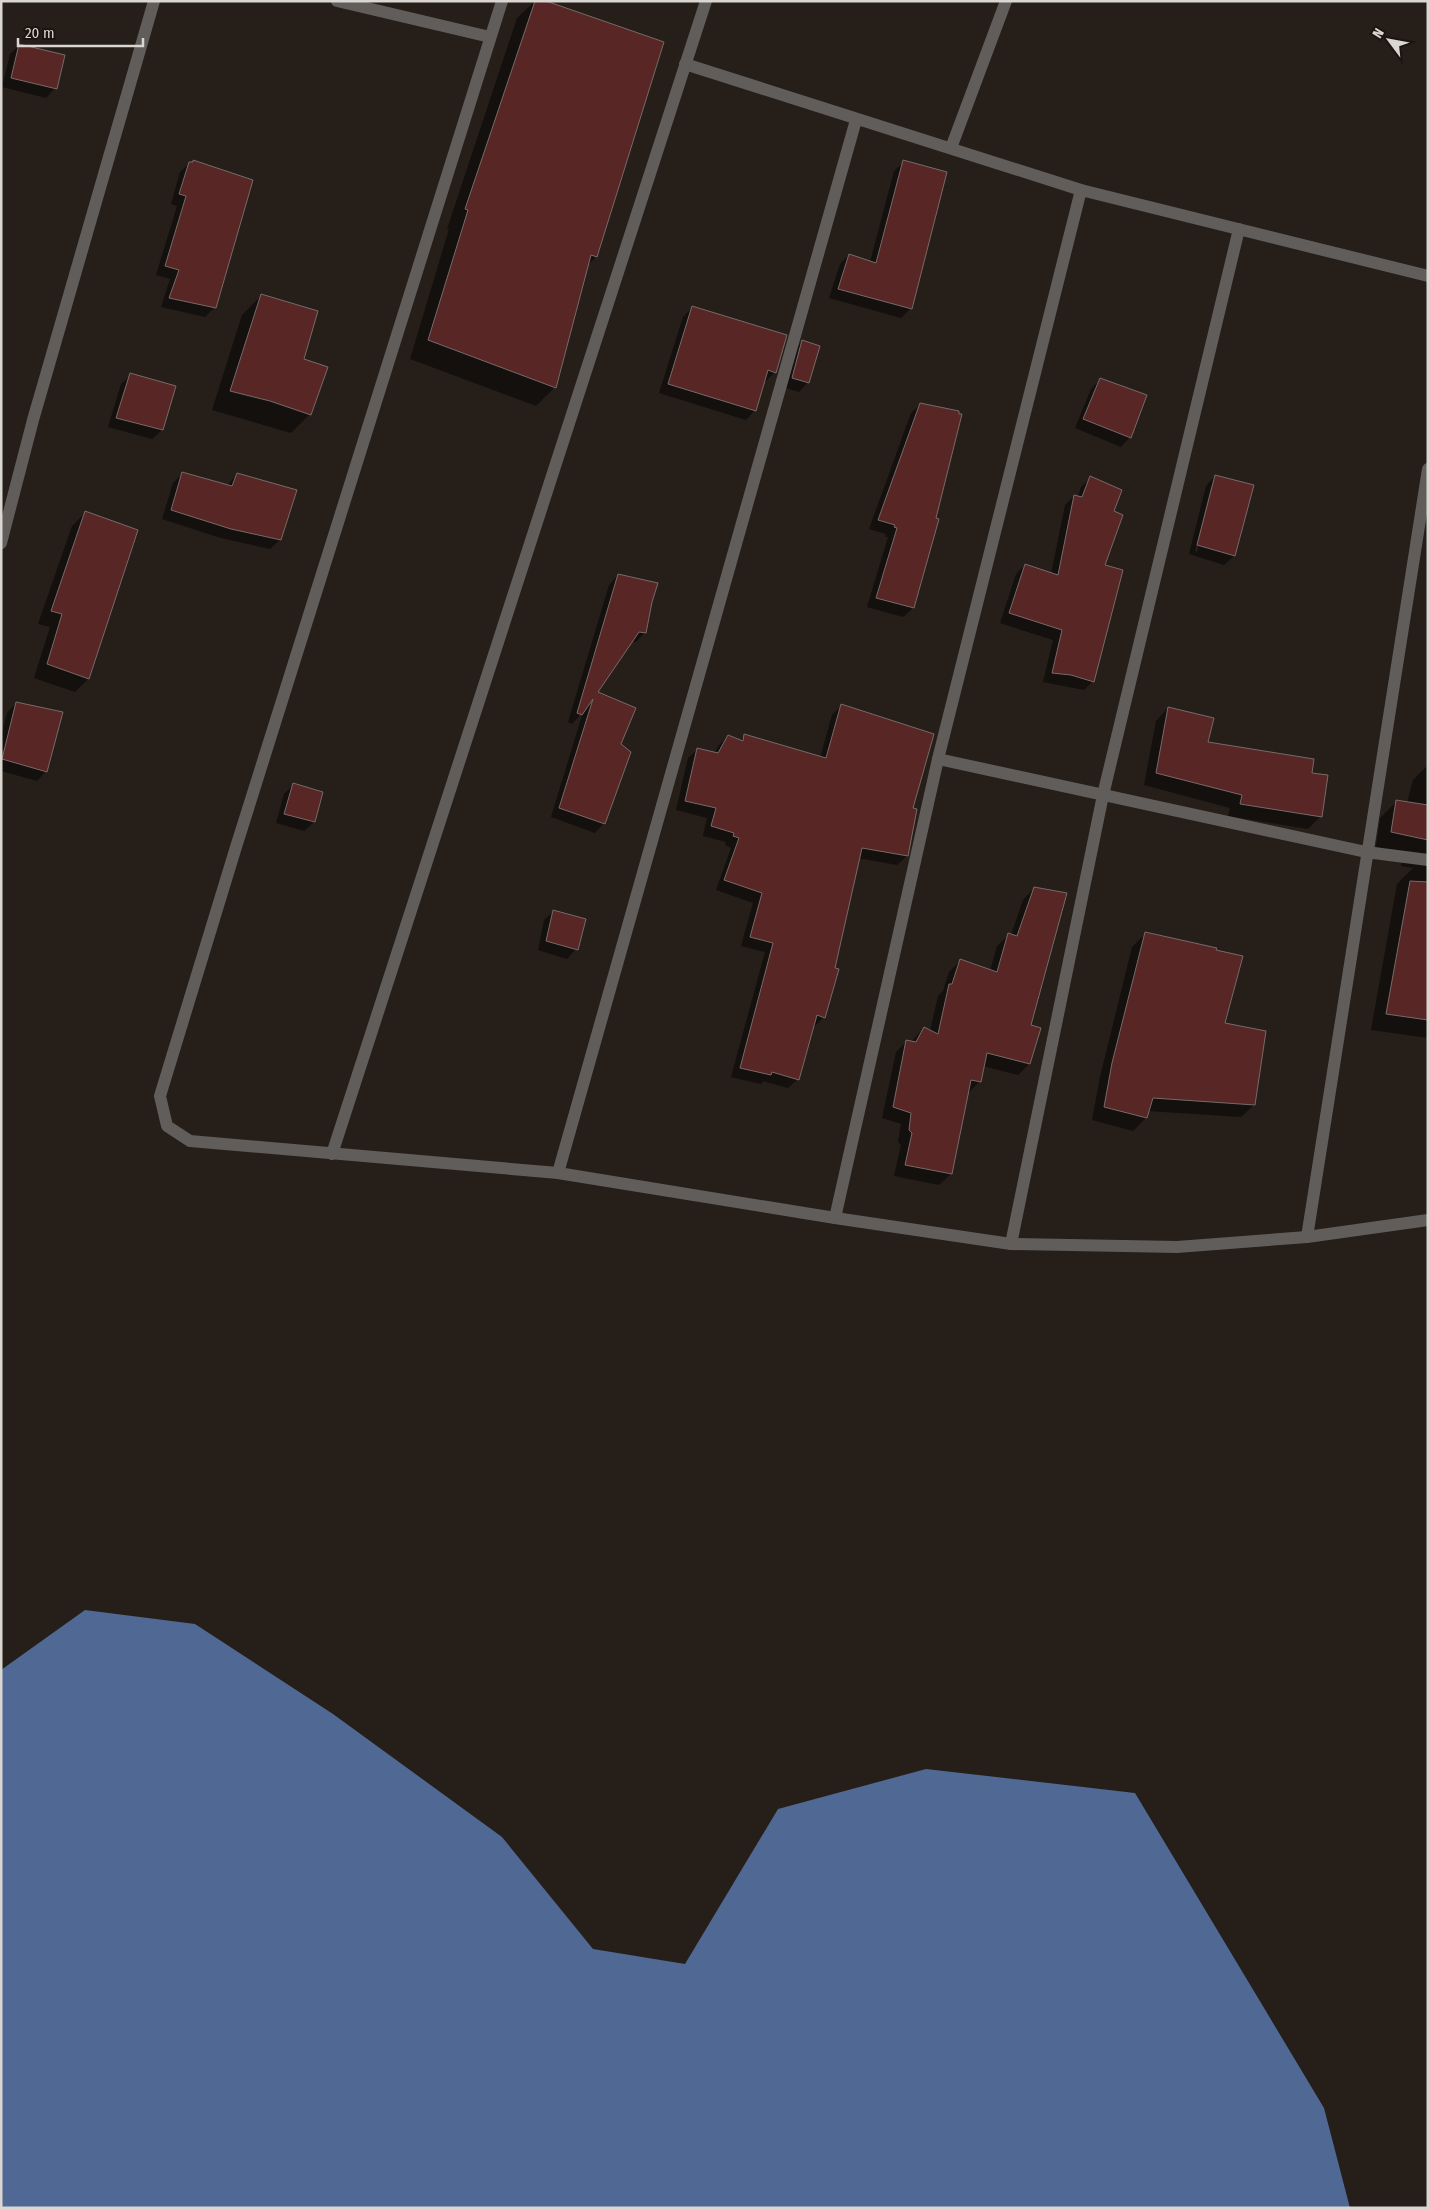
<svg xmlns="http://www.w3.org/2000/svg" width="1429" height="2209" font-family="'Fira Sans Condensed',sans-serif">
	<style>
		.water { fill: #4f6994 }
		.shadow { fill: #0007; fill-rule: evenodd }
		.building { fill: #582625; stroke: #766b6a }
		.lines { fill: none; stroke-linecap: round; stroke-linejoin: round }
		.minor { stroke: #615d5b; stroke-width: 12 }
	</style>
	<rect width="100%" height="100%" fill="#251e19"/>
	<polygon class="water" points="85,1610 195,1624 333,1714 502,1837 593,1949 685,1964 778,1809 926,1769 1135,1793 1324,2108 1350,2208 1,2208 1,1670"/>
	<g class="shadow">
		<polygon points="535,1 542,1 662,42 596,257 587,266 555,387 536,406 410,359 449,229 447,229 517,18"/>
		<polygon points="20,45 55,88 46,98 2,87 10,54"/>
		<polygon points="904,162 945,173 910,309 901,318 829,298 840,264 849,255 870,262 894,171"/>
		<polygon points="190,163 215,307 205,317 161,307 170,279 156,275 177,206 171,204 180,172"/>
		<polygon points="261,296 302,360 310,414 291,433 212,410 242,315"/>
		<polygon points="693,307 775,372 765,382 764,381 755,410 746,420 659,393 683,317"/>
		<polygon points="802,342 808,382 799,392 783,387 793,351"/>
		<polygon points="131,375 175,387 162,430 152,439 108,427 121,384"/>
		<polygon points="1100,380 1130,437 1121,447 1075,428 1091,389"/>
		<polygon points="921,404 935,519 937,520 913,608 903,617 867,607 888,537 885,537 886,534 869,529 911,413"/>
		<polygon points="182,474 227,486 237,474 280,540 270,549 221,538 162,519 173,483"/>
		<path d="M1215 476 1234 556 1224 565 1189 554 1206 486ZM1211 486H1214L1197 552 1195 551Z"/>
		<polygon points="1091,478 1112,512 1103,566 1093,681 1084,690 1043,682 1053,640 1000,623 1016,574 1025,565 1051,574 1065,505 1074,496 1078,497 1081,487"/>
		<polygon points="85,513 88,679 75,692 34,678 50,627 38,624 72,526"/>
		<polygon points="618,575 650,602 645,632 636,642 631,641 596,693 619,744 604,823 595,833 551,817 583,712 572,724 568,722 609,585"/>
		<polygon points="16,703 46,771 37,781 1,771 1,737 7,713"/>
		<polygon points="841,706 911,808 915,810 907,856 897,865 858,858 824,1017 815,1026 813,1026 798,1079 788,1088 763,1081 761,1084 731,1077 765,952 741,946 753,903 716,890 731,848 725,845 726,842 703,836 707,818 676,810 688,758 698,749 715,753 718,746 728,736 740,741 745,736 820,758 832,715"/>
		<polygon points="1168,708 1206,743 1310,774 1321,816 1308,829 1228,816 1230,808 1144,785 1156,721"/>
		<polygon points="1428,765 1428,1038 1371,1030 1397,884 1413,868 1401,866 1403,853 1376,847 1380,818 1396,802 1407,803 1413,780"/>
		<polygon points="293,785 322,793 314,822 304,831 276,823 284,794"/>
		<polygon points="1034,888 1030,1026 1039,1029 1029,1064 1018,1075 983,1066 980,1081 968,1093 951,1174 939,1185 894,1176 901,1145 898,1142 901,1124 882,1118 896,1052 907,1041 911,1042 924,1028 930,1031 938,996 943,991 949,972 960,961 990,971 997,946 1009,935 1011,935 1023,900"/>
		<polygon points="554,911 576,949 567,959 538,950 544,920"/>
		<polygon points="1145,934 1224,1024 1254,1105 1241,1117 1148,1111 1146,1118 1133,1131 1092,1120 1100,1077 1132,947"/>
	</g>
	<g class="building">
		<polygon points="535,1 546,1 664,42 597,257 591,255 556,388 428,340 468,210 465,209"/>
		<polygon points="19,44 65,55 57,89 11,78"/>
		<polygon points="193,160 253,180 216,308 169,298 179,270 165,266 186,196 179,194 189,162 193,162"/>
		<polygon points="903,160 947,172 912,309 838,289 849,254 876,263"/>
		<polygon points="261,294 318,311 304,359 328,367 311,415 270,401 230,391"/>
		<polygon points="692,306 787,335 776,373 768,370 756,411 668,384"/>
		<polygon points="802,340 820,346 809,383 792,378"/>
		<polygon points="130,373 176,386 163,430 116,418"/>
		<polygon points="1100,378 1147,395 1131,438 1083,419"/>
		<polygon points="920,403 959,411 959,414 962,414 936,518 939,519 914,608 876,598 897,528 894,527 895,525 878,520"/>
		<polygon points="182,472 232,486 237,473 297,490 281,540 231,529 171,510"/>
		<polygon points="1215,475 1254,485 1235,556 1197,545"/>
		<polygon points="1090,476 1122,490 1114,511 1123,515 1105,565 1123,570 1094,682 1071,675 1052,673 1062,630 1009,613 1025,564 1058,575 1074,495 1082,497"/>
		<polygon points="85,511 138,530 89,679 47,664 62,614 51,611"/>
		<polygon points="618,574 658,583 652,602 646,633 639,632 598,692 636,708 621,744 631,752 605,824 559,808 593,699 582,715 577,713"/>
		<polygon points="16,702 63,712 47,772 2,759"/>
		<polygon points="841,704 934,734 913,808 917,809 908,856 862,848 835,968 839,969 825,1018 817,1015 799,1080 772,1072 771,1075 740,1068 773,943 750,937 762,893 724,880 739,838 733,836 734,833 711,826 716,808 685,801 697,748 718,753 728,735 743,741 744,734 826,758"/>
		<polygon points="1168,707 1214,718 1208,742 1314,759 1312,773 1328,775 1322,817 1240,804 1242,795 1156,773"/>
		<polygon points="293,783 323,792 315,822 284,814"/>
		<polygon points="1396,800 1428,805 1428,840 1391,832"/>
		<polygon points="1410,881 1428,882 1428,1020 1386,1014"/>
		<polygon points="1034,887 1067,893 1031,1025 1041,1028 1030,1064 987,1053 981,1082 971,1080 952,1174 905,1165 912,1133 909,1130 911,1113 893,1107 906,1040 916,1042 924,1027 938,1034 949,984 952,984 960,959 997,972 1008,933 1017,936"/>
		<polygon points="553,910 586,919 578,950 546,941"/>
		<polygon points="1145,932 1217,948 1216,950 1243,956 1225,1023 1266,1031 1255,1105 1153,1098 1147,1118 1104,1107 1112,1063"/>
	</g>
	<g class="lines">
		<g class="minor">
			<polyline points="337,1 490,37"/>
			<polyline points="502,1 236,847 160,1096 167,1126 190,1141 558,1173 835,1218 1011,1244 1177,1247 1307,1237 1428,1220"/>
			<polyline points="685,64 1081,190 1428,276"/>
			<polyline points="951,148 1006,1"/>
			<polyline points="1,543 33,420 154,1"/>
			<polyline points="938,759 1366,852 1428,860"/>
			<polyline points="332,1154 706,1"/>
			<polyline points="558,1173 856,120"/>
			<polyline points="835,1218 938,759 1081,190"/>
			<polyline points="1307,1237 1428,469"/>
			<polyline points="1011,1244 1103,795 1239,229"/>
		</g>
	</g>
	<rect width="1429" height="2209" fill="none" stroke="#dad6d2" stroke-width="5"/>
	<g transform="translate(1389 40) rotate(302)" stroke="#1b1510" stroke-width="4" paint-order="stroke">
	<path d="M0-4L9 19L0 12L-9 19Z" fill="#dad6d2"/>
	<text y="-8" font-size="14" font-weight="bold" text-anchor="middle" fill="#dad6d2">N</text>
	</g>
	<path d="M18 38v8h125v-8" fill="none" stroke="#dad6d2" stroke-width="2.5"/>
	<text x="25" y="38" font-size="15" fill="#dad6d2" stroke="#1b1510" stroke-width="4" paint-order="stroke">20 m</text>
</svg>
